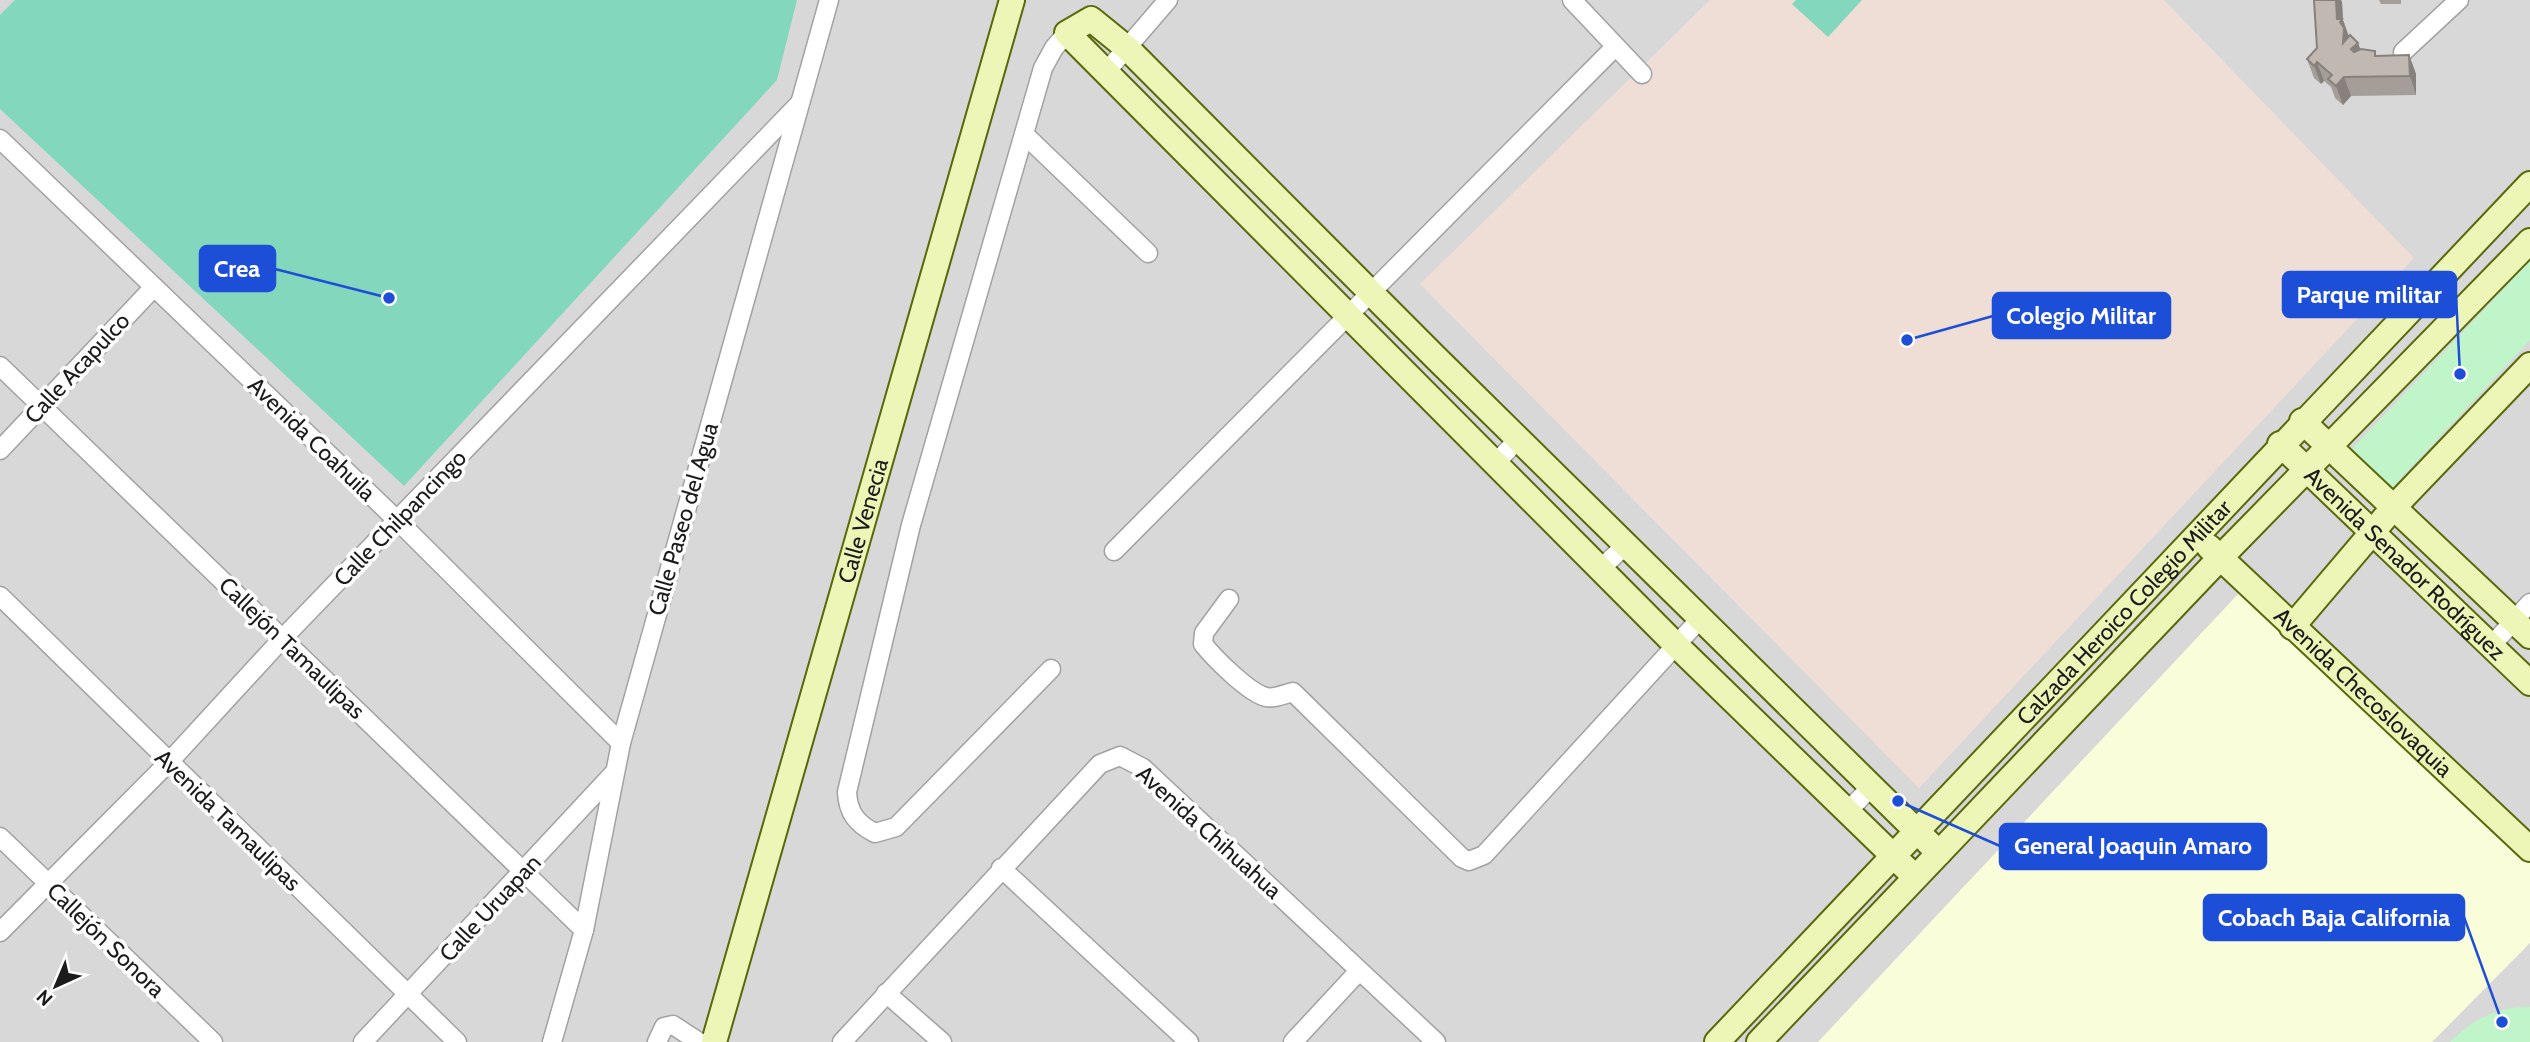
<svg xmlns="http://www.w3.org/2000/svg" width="2530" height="1042" font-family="Cabin,sans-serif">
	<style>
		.residential { fill: #d9d8d8 }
		.education { fill: #fafdda }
		.military { fill: #eeded5 }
		.park { fill: #bff5c8 }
		.pitch { fill: #83d7bd }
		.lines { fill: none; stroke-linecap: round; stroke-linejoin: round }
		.street-casing { stroke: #a2a2a2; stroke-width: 21 }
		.secondary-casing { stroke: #58690b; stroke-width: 28 }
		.street { stroke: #fff; stroke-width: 18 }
		.secondary { stroke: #edf5b7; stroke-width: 24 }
		.wall { fill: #a59e98 }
		.shaded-wall { fill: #86817c }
		.building { fill: #c0b8b1; stroke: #86817c; stroke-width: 2 }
		.labels { text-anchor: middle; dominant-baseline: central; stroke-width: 7; stroke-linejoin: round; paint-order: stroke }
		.street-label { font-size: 23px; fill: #1b1b1b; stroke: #fff }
		.leader { fill: none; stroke: #1d4ed8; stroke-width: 2.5 }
		.callout-dot { fill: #1d4ed8; stroke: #fff; stroke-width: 2.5 }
		.callout { fill: #1d4ed8; stroke: #1d4ed8; stroke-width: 2.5 }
		.callout-label { font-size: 24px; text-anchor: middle; font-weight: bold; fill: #fff }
	</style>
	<rect width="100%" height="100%" fill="#ece9e1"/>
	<rect class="residential" x="0" y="0" width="2530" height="1042"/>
	<polygon class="education" points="2239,593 2530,863 2530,943 2432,1042 1818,1042"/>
	<polygon class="military" points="1710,0 2164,0 2414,258 1919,788 1420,284"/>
	<g class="park">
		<polygon points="2530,261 2530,340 2390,490 2351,450"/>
		<path d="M2530 1007V1042H2450C2471 1020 2499 1006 2530 1007Z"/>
	</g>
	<g class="pitch">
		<polygon points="15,0 797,0 777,80 404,486 0,109 0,15"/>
		<polygon points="1796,0 1862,0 1828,37 1792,4"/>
	</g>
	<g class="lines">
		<g class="street-casing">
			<g id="street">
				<polyline points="1572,0 1642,74"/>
				<polyline points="2403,52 2459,0"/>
				<polyline points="1106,72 1168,0"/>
				<polyline points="1025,135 1148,253"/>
				<polyline points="0,139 398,521 621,743"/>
				<polyline points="0,366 584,930"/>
				<polyline points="0,450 154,287"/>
				<polyline points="1495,464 1518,439"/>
				<polyline points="1114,551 1615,47"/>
				<polyline points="1600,569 1626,545"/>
				<polyline points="0,596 457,1042"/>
				<path d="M1229 599 1204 633 1203 644C1214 658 1249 693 1266 697 1275 699 1284 694 1293 692L1298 697 1462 858 1469 861 1484 855 1700 619"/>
				<polyline points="2491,646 2530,603"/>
				<path d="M1051 669 896 827 875 833C857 824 848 813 847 792L911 525 1043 68 1054 48 1067 33"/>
				<polyline points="1847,812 1871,787"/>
				<polyline points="0,837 213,1042"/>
				<polyline points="1001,868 1189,1042"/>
				<polyline points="0,932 169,762 282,639 800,103"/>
				<polyline points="886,993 942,1042"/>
				<polyline points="363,1042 614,773"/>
				<polyline points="552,1042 584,930 621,743 829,0"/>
				<polyline points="657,1042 664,1027 673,1025 699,1042"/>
				<polyline points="842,1042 1100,764 1120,756 1143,768 1436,1042"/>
				<polyline points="1293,1042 1359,971"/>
			</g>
		</g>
		<g class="secondary-casing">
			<g id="secondary">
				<polyline points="2302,421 2530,636"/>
				<path id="s1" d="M2280 444 2530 683"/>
				<path id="s2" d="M2209 547 2530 849"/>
				<polyline points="2292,627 2393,508 2530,365"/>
				<polyline points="1915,877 1675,644 1067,33 1091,19 1128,49 1435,357 1939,853"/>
				<path id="s3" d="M714 1042 1012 0"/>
				<path id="s4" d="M1717 1042 2530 184"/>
				<polyline points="1759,1042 2221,557 2530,241"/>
			</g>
		</g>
		<use href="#street" class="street"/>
		<use href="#secondary" class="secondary"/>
	</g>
	<g class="wall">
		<polygon points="2379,0 2401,0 2401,4 2381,4"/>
		<polygon points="2342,2 2343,20 2349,37 2358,43 2360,49 2377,56 2409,55 2416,74 2416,95 2351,96 2343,105 2335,98 2331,87 2324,81 2321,84 2314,78 2307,59 2317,48"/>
	</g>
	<g class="shaded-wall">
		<polygon points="2336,0 2341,0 2342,2 2343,20 2349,37 2343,43 2337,19"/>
		<polygon points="2358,43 2365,62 2351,49"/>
		<polygon points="2409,55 2416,74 2416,95 2410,76"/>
		<polygon points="2317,62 2324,81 2321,84 2314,66"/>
		<polygon points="2344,77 2351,96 2343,105 2336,86"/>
	</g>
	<polygon class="building" points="2314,0 2336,0 2337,19 2342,19 2340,22 2344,28 2343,43 2350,35 2358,43 2351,49 2354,52 2361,49 2375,51 2375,56 2409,55 2410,76 2344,77 2336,86 2328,79 2332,75 2317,62 2314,66 2307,59 2317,48"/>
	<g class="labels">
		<g class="street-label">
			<text transform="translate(77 368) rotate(-47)">Calle Acapulco</text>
			<text transform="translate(312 439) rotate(44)">Avenida Coahuila</text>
			<text transform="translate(400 518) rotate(-46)">Calle Chilpancingo</text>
			<text transform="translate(683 519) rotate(-74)">Calle Paseo del Agua</text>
			<text stroke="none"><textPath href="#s3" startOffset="542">Calle Venecia</textPath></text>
			<text stroke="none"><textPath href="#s1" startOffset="173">Avenida Senador Rodríguez</textPath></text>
			<text stroke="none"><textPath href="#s4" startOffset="592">Calzada Heroico Colegio Militar</textPath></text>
			<text transform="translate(292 648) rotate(44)">Callejón Tamaulipas</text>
			<text stroke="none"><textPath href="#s2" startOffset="212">Avenida Checoslovaquia</textPath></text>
			<text transform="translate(228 820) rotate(44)">Avenida Tamaulipas</text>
			<text transform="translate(1209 832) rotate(42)">Avenida Chihuahua</text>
			<text transform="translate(490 908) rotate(-47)">Calle Uruapan</text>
			<text transform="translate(106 940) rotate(44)">Callejón Sonora</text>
		</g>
	</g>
	<path class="leader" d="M389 298L275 269M2460 374L2456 295M1907 340L1993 316M1898 801L2000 846M2502 1022L2464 917"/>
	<g class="callout-dot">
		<circle cx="389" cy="298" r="7"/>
		<circle cx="2460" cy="374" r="7"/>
		<circle cx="1907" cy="340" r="7"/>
		<circle cx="1898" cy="801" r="7"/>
		<circle cx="2502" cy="1022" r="7"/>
	</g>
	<g class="callout">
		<rect x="200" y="246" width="75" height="45" rx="7"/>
		<rect x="2283" y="272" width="173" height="45" rx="7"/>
		<rect x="1993" y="293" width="177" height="45" rx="7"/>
		<rect x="2000" y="824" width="266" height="45" rx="7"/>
		<rect x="2204" y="895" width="260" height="45" rx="7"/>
	</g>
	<g class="callout-label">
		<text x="237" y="277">Crea</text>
		<text x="2369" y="303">Parque militar</text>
		<text x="2081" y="324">Colegio Militar</text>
		<text x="2133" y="854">General Joaquin Amaro</text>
		<text x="2334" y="926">Cobach Baja California</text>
	</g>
	<g transform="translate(56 986) rotate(224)" stroke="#ffffff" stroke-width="5" paint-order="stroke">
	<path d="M0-5L12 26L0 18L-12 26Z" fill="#1b1b1b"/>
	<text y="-10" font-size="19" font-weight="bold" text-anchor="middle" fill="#1b1b1b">N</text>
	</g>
</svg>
